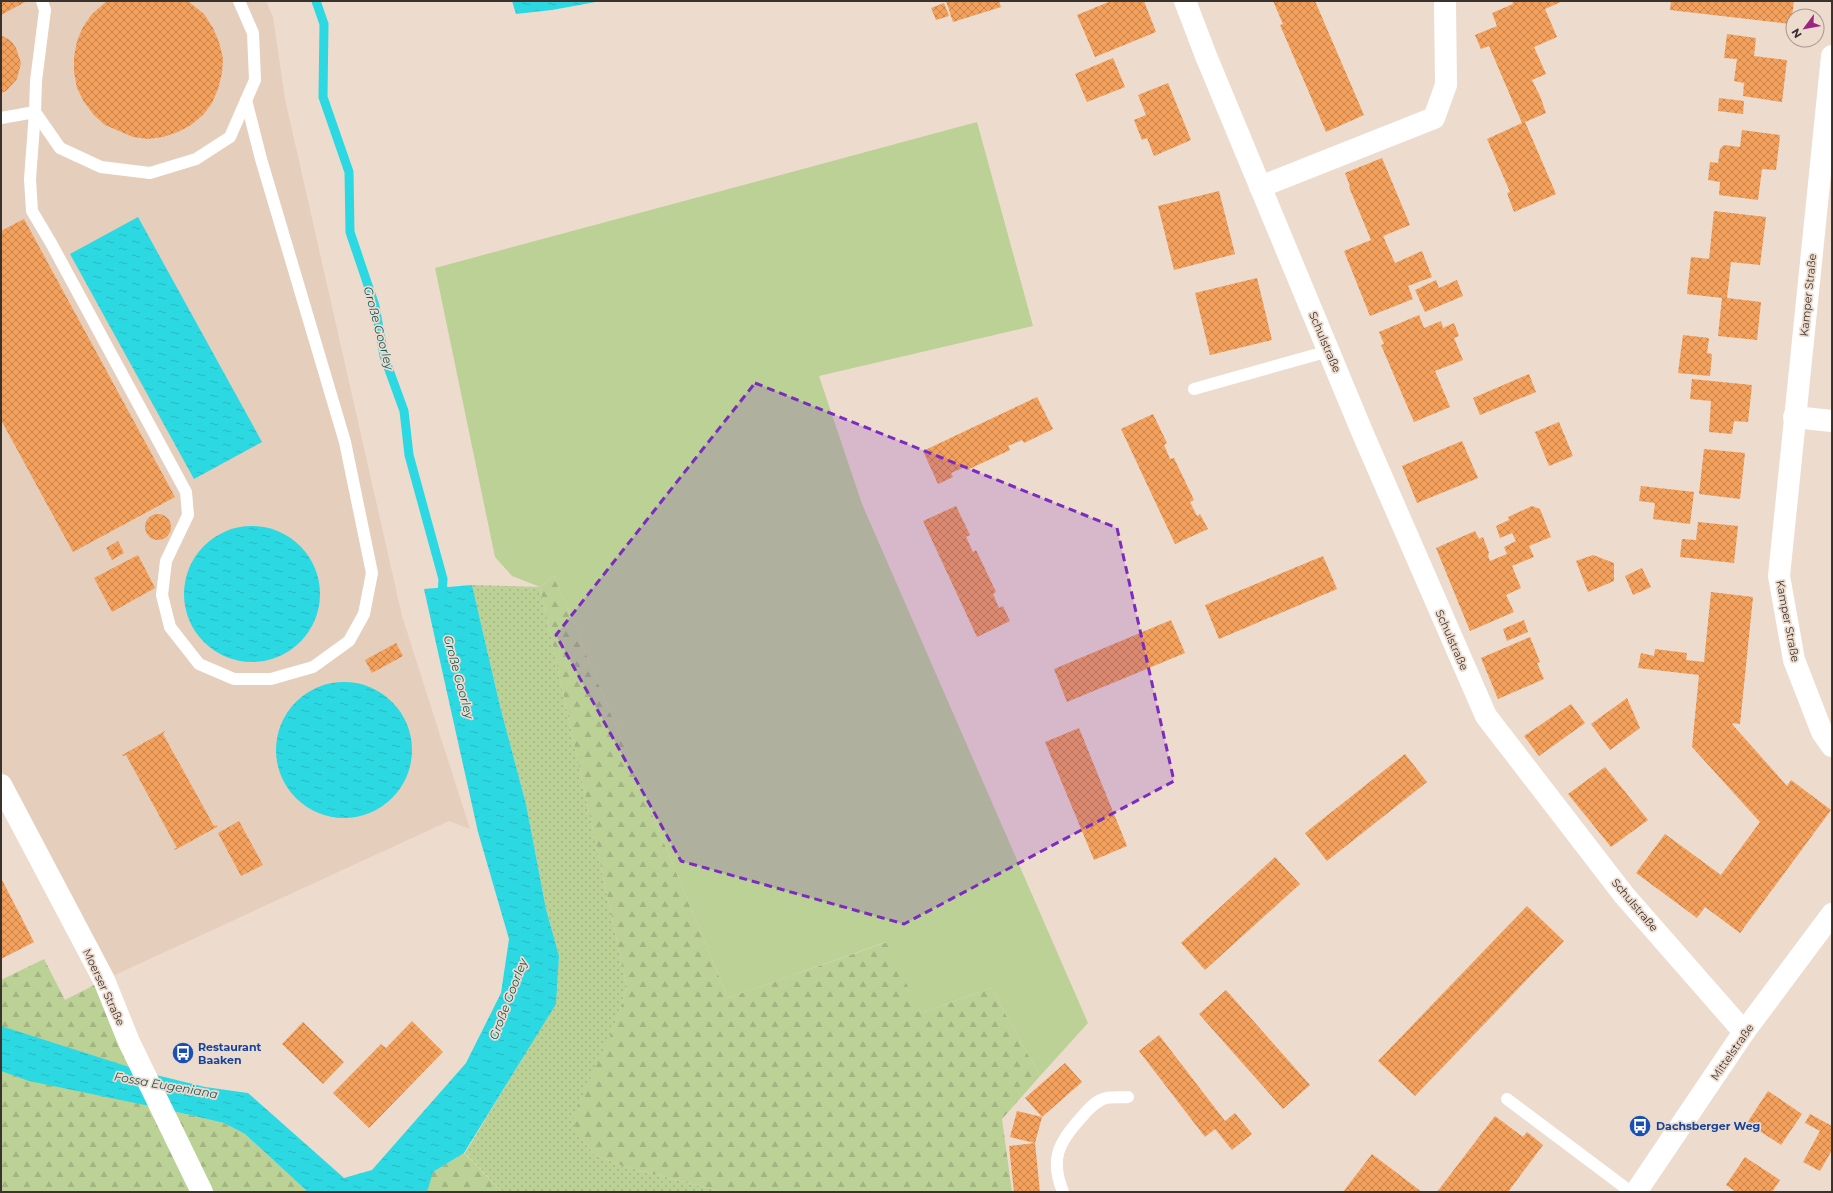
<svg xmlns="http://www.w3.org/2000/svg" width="1833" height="1193" font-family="Montserrat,sans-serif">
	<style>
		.built { fill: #e5cebc }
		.grass { fill: url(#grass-dots) }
		.forest { fill: url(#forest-firs) }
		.green { fill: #bcd196 }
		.water { fill: url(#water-ripples) }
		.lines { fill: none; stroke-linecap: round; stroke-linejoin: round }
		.stream { stroke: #2cd8e1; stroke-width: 9 }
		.building { fill: url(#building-cross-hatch) }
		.service { stroke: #fff; stroke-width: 12 }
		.minor { stroke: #fff; stroke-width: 22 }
		.tertiary { stroke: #fff; stroke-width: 22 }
		.primary { stroke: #fff; stroke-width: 22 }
		.marked { fill: #7b2cbf; fill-opacity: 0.2; stroke: #7b2cbf; stroke-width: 3; stroke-dasharray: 8 5; stroke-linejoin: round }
		.labels { text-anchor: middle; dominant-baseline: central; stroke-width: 3.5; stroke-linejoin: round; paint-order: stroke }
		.street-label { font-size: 11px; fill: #39322d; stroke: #eddbce }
		.transit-label { font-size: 11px; font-weight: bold; fill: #164399; stroke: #eddbce; text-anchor: start }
		.water-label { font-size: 12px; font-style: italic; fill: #14575a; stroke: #eddbce }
	</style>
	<defs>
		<pattern id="grass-dots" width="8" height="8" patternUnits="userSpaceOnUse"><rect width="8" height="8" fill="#bcd196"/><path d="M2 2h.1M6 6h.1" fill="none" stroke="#a2b482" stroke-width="1.8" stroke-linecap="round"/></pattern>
		<pattern id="forest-firs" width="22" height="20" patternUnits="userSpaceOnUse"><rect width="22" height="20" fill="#bcd196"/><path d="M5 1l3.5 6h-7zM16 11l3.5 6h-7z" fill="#a2b482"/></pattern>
		<pattern id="water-ripples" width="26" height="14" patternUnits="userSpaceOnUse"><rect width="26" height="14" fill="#2cd8e1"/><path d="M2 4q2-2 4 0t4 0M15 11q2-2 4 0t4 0" fill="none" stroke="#28bac1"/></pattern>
		<pattern id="building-cross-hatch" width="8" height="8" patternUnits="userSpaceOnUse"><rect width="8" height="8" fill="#f3a15c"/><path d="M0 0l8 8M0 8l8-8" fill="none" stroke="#c6844c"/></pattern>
	</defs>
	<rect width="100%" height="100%" fill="#eddbce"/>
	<polygon class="built" points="1,1 266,1 273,17 285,99 402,616 470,829 449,821 104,980 1,769"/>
	<polygon class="grass" points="472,585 540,587 627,987 614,1028 599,1063 577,1134 595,1155 623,1166 723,1192 503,1192 465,1153 556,1003 559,956 546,909 526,804 500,706"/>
	<g class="forest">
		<polygon points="554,576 728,998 887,942 921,1013 991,988 1040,1076 1002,1119 1012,1192 723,1192 623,1166 595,1155 577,1134 573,1115 614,1028 627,987 540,587"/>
		<polygon points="44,959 65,1000 104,980 201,1192 1,1192 1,980"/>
		<polygon points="164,1109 224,1123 245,1134 308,1192 202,1192"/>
		<polygon points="464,1153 503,1192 335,1192 433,1172"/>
	</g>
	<polygon class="green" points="977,122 1033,326 819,376 862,504 1088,1023 1040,1076 991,988 921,1013 886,942 728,998 554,576 540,587 512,576 495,557 435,268"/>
	<g class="water">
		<polygon points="512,1 601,1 552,10 516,14"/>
		<polygon points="138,217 262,442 194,479 70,254"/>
		<circle cx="252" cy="594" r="68"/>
		<polygon points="472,585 500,706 526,804 546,909 559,956 556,1004 464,1153 433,1172 427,1192 308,1192 245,1134 224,1123 164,1109 29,1081 1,1071 1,1026 148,1073 205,1087 248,1093 344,1178 372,1170 466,1063 501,993 509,939 478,832 424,589"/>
		<circle cx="344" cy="750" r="68"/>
	</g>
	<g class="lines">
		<polyline class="stream" points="316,1 324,24 323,97 349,172 350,232 375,306 384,356 404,411 409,455 443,579 442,598"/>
	</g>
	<g class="building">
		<polygon points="1,1 27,1 1,15"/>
		<polygon points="107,1 188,1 204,14 213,28 219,42 223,58 222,73 218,89 212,103 203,115 191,125 178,132 163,137 148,139 133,137 105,125 94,115 84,102 77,88 74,72 74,57 77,41 83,27 92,14"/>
		<polygon points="946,1 999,1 1001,7 953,22"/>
		<polygon points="1111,1 1144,1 1156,32 1095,57 1077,15"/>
		<polygon points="1273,1 1315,1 1364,115 1326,132 1280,25 1283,24"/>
		<polygon points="1512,1 1563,1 1545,9 1557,37 1534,47 1546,74 1532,80 1540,96 1546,113 1525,122 1556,194 1514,212 1507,193 1510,192 1487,139 1522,123 1489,46 1481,49 1475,35 1497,26 1492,13 1513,4"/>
		<polygon points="1671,1 1794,1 1791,24 1670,10"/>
		<polygon points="944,3 949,16 936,20 931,8"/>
		<polygon points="1727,34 1756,38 1754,56 1787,60 1782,102 1743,96 1744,83 1734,81 1737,59 1724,58"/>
		<polygon points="1,35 11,41 16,48 21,63 17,79 6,91 1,93"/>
		<polygon points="1113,58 1125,87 1087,102 1075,74"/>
		<polygon points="1168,83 1191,140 1154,156 1147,138 1142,140 1134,120 1146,115 1138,95"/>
		<polygon points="1719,98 1744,101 1743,114 1718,111"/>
		<polygon points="1742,130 1780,135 1776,170 1762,169 1758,200 1719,195 1720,182 1708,180 1710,162 1718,163 1720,149 1724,145 1740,147"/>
		<polygon points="1382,158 1410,225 1383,236 1395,263 1422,251 1432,277 1408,286 1413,299 1370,316 1344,251 1371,240 1349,187 1350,186 1345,173"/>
		<polygon points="1219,191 1235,254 1174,270 1158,206"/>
		<polygon points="1714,211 1766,217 1760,265 1731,262 1727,298 1761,302 1757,340 1718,336 1722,298 1687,294 1691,257 1709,259"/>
		<polygon points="24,219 175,497 73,552 1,420 1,231"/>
		<polygon points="1257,278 1272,340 1210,355 1195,293"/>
		<polygon points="1436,280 1439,288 1457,280 1463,296 1425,312 1415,290"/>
		<polygon points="1419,315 1424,328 1441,321 1443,328 1454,323 1459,336 1454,338 1463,360 1435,371 1450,407 1414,422 1381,345 1384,344 1379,332"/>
		<polygon points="1683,335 1709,338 1707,353 1712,354 1710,376 1678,373"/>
		<polygon points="1529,374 1536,392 1480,415 1473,398"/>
		<polygon points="1692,379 1752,385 1748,422 1734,421 1732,434 1709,432 1711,401 1690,399"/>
		<polygon points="1037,397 1053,429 1024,443 1022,440 1008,446 1010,450 967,470 965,467 951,473 953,477 938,484 923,451"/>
		<polygon points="1153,414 1167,443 1164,445 1170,459 1174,458 1194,500 1190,502 1197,516 1200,514 1208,529 1175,544 1121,429"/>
		<polygon points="1559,422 1573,456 1549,466 1535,432"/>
		<polygon points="1462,441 1478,478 1417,503 1402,466"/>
		<polygon points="1704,449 1745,453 1740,499 1699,494"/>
		<polygon points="1641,486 1694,492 1690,524 1653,519 1655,503 1639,501"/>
		<polygon points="956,506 970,535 966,537 973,552 976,550 996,592 993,594 999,608 1003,606 1010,621 977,637 923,521"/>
		<polygon points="1532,506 1540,509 1551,537 1529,546 1534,557 1512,566 1521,588 1506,595 1514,612 1470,631 1436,548 1475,531 1479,539 1483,537 1489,553 1488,556 1490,561 1507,554 1504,547 1516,541 1512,533 1500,538 1496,526 1509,520 1508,517"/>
		<circle cx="158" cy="527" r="13"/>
		<polygon points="1698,522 1738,526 1734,563 1680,557 1682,539 1696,540"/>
		<polygon points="118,541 124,553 112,560 106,548"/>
		<polygon points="138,555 155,588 112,612 94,578"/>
		<polygon points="1593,555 1614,563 1614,581 1588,592 1576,561"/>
		<polygon points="1323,556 1337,589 1219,639 1205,605"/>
		<polygon points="1642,568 1651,587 1633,595 1625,576"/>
		<polygon points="1711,592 1753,597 1740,724 1733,723 1732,724 1787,786 1791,780 1831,810 1740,933 1705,907 1697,918 1636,873 1665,834 1721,875 1760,822 1692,747 1699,675 1638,668 1641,653 1654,656 1655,649 1687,653 1686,660 1704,662"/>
		<polygon points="1171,620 1185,653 1067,702 1054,669"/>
		<polygon points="1524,620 1528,632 1507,641 1503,629"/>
		<polygon points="1530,637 1540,662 1537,663 1544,679 1498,699 1481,658"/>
		<polygon points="396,643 403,656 372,673 365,660"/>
		<polygon points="1627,698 1640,728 1610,750 1591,724"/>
		<polygon points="1571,704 1585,723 1539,756 1524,736"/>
		<polygon points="1079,728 1127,846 1094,860 1045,742"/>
		<polygon points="165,731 163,734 214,826 217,825 217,827 175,850 174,849 177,848 126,755 123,756 122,755"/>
		<polygon points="1405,754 1427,782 1327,861 1305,833"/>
		<polygon points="1605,767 1648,820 1611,847 1568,794"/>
		<polygon points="239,821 263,865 241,876 218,833"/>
		<polygon points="1275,857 1300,884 1205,970 1181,943"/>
		<polygon points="1,878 34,942 1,959"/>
		<polygon points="1527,906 1564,941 1415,1096 1378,1061"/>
		<polygon points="1226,990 1310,1085 1283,1109 1199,1014"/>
		<polygon points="412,1021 443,1052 369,1128 333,1093 381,1044 386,1048"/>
		<polygon points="303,1022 344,1062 323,1084 282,1044"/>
		<polygon points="1159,1035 1225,1121 1235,1113 1252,1134 1232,1150 1215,1129 1205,1137 1139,1051"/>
		<polygon points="1065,1063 1082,1082 1042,1117 1025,1098"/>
		<polygon points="1768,1091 1802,1114 1781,1145 1747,1123"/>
		<polygon points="1017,1111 1042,1117 1035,1143 1040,1192 1014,1192 1009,1146 1035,1143 1010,1137"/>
		<polygon points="1810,1114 1832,1126 1832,1150 1820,1171 1803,1162 1820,1131 1805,1123"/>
		<polygon points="1495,1116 1523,1137 1527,1132 1543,1145 1508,1192 1437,1192"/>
		<polygon points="1372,1154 1422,1192 1343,1192"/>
		<polygon points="1745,1157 1780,1180 1772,1192 1736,1192 1726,1185"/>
	</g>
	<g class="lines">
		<g class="service">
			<polyline points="42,1 45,10 36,81 35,112 60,148 101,167 150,173 196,159 230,137 255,80 253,33 239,1"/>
			<polyline points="1,118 35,112 30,179 32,211 51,243 186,492 188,515 166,561 162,595 170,627 199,664 234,679 271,679 313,667 349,641 364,614 372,573 345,442 261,159 246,100"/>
			<polyline points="1194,389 1329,351"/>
			<polyline points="1507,1099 1631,1192"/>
			<path d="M1063 1192C1050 1160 1058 1143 1080 1119 1086 1112 1094 1102 1103 1099 1110 1096 1121 1098 1128 1097"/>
		</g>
		<g class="minor">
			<polyline points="1185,1 1206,56 1363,434 1486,716 1624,895 1744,1032"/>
			<polyline points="1832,56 1779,576 1794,660 1822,732 1832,746"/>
			<polyline points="1260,187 1434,118 1446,85 1445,1"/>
			<polyline points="1794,417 1832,421"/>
		</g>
		<polyline class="tertiary" points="1636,1192 1744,1032 1832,914"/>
		<polyline class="primary" points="1,785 104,980 129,1042 202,1192"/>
	</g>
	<path class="marked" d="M755 383 1117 528 1174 781 904 924 681 861 556 635Z"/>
	<defs>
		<g id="bus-disc" transform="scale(1.15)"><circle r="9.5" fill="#1a4fb4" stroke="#eddbce"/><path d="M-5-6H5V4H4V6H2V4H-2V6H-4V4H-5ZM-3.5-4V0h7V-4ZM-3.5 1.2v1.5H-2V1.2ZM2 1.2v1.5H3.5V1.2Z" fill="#fff"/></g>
	</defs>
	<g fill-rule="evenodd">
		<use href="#bus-disc" x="183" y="1053"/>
		<use href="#bus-disc" x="1640" y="1126"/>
	</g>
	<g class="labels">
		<g class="street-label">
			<text transform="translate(1808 295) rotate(-84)">Kamper Straße</text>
			<text transform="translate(1325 342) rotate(67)">Schulstraße</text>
			<text transform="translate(1788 621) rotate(79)">Kamper Straße</text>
			<text transform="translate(1452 640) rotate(66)">Schulstraße</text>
			<text transform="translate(1635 905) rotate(50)">Schulstraße</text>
			<text transform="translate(104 987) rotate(65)">Moerser Straße</text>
			<text transform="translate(1732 1052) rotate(-55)">Mittelstraße</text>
		</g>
		<g class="transit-label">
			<text x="198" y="1047">Restaurant<tspan x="198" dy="13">Baaken</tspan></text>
			<text x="1656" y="1126">Dachsberger Weg</text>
		</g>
		<g class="water-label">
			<text transform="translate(379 328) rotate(75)">Große Goorley</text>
			<text transform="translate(459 677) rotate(75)">Große Goorley</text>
			<text transform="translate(508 999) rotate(-69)">Große Goorley</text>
			<text transform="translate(166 1085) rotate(10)">Fossa Eugeniana</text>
		</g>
	</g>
	<rect width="1833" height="1193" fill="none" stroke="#39322d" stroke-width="4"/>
	<g transform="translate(1805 28) rotate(238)"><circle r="19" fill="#eddbce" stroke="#a5978e"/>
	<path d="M0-3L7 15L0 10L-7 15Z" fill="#9b2580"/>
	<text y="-6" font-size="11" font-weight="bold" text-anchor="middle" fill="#39322d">N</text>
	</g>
</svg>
